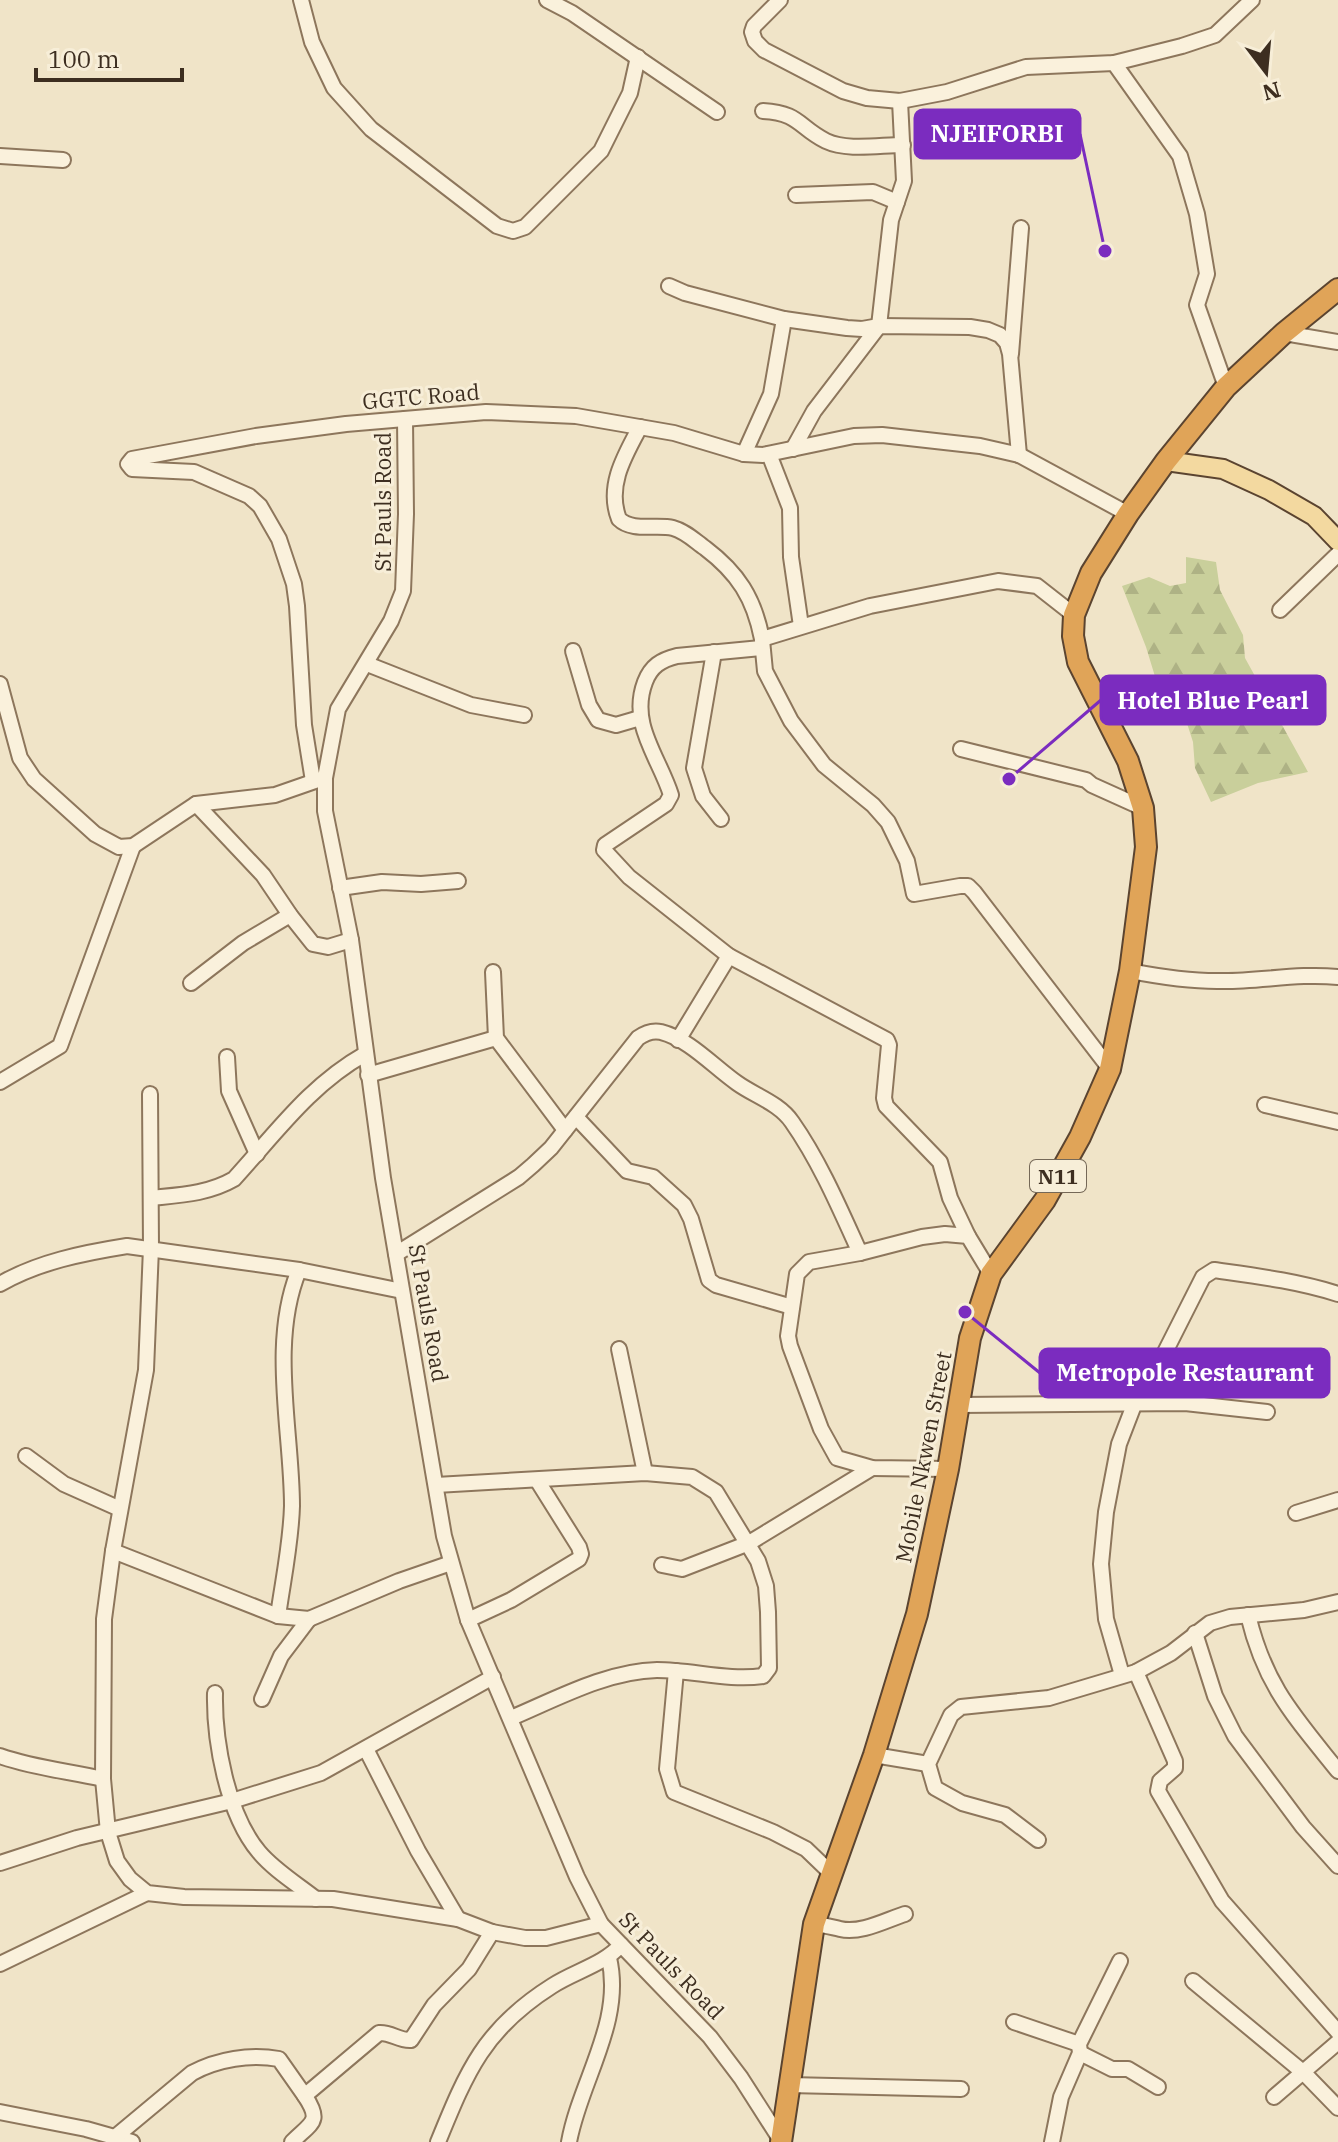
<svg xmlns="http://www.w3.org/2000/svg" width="1338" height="2142" font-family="'IBM Plex Serif',serif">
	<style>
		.forest { fill: url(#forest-firs) }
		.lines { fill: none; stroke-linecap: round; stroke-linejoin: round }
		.minor-casing { stroke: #8d765c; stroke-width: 18 }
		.major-casing { stroke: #5b4430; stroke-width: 22 }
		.highway-casing { stroke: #5b4430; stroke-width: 24 }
		.minor { stroke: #faf1dc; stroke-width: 14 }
		.major { stroke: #f3d9a0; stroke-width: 18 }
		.highway { stroke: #e0a458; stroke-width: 20 }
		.labels { text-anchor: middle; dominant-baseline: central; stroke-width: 6; stroke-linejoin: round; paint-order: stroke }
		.shield { fill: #f7eed8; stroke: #756857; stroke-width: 2 }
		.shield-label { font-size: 20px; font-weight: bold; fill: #3d2e20 }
		.street-label { font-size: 22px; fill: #3d2e20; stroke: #f7eed8 }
		.leader { fill: none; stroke: #7b2cbf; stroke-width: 3 }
		.callout-dot { fill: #7b2cbf; stroke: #f7eed8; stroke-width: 3 }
		.callout { fill: #7b2cbf; stroke: #7b2cbf; stroke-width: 3 }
		.callout-label { font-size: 24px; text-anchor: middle; font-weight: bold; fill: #fff }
	</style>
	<defs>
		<pattern id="forest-firs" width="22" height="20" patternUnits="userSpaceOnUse" patternTransform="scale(2)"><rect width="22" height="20" fill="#c9cf9b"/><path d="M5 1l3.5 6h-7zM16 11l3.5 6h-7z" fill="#aeb285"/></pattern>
	</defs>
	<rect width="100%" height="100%" fill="#f0e4c8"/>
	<polygon class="forest" points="1186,557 1216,562 1220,590 1243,635 1245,658 1308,772 1258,783 1211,802 1195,768 1193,742 1183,711 1179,688 1157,683 1146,647 1122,586 1149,577 1170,586 1186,583"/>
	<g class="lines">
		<g class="minor-casing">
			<g id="minor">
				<polyline points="301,0 312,42 334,88 371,129 497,226 513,231 525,227 601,151 630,93 638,57"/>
				<polyline points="547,0 572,13 717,112"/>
				<polyline points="780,0 754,26 752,32 755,41 764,50 843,91 867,98 900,101 947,92 1026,67 1114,63 1182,46 1215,35 1252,0"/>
				<polyline points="1114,63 1180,156 1197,214 1207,274 1197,305 1226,387"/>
				<path d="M763 111C800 113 798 127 826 141 847 151 880 145 903 145"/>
				<polyline points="0,156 63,160"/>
				<polyline points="796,195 873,192 897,202"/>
				<polyline points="669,286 685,293 784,319 847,328 862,329 879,326 970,327 988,330 1000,335 1007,343 1010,354 1019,455"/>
				<polyline points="1284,333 1338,342"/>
				<polyline points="1011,354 1021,228"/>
				<polyline points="405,419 406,514 403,591 391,621 338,709 325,778 325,811 351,940 383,1178 444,1536 468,1620 577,1877 601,1924 710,2037 741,2078 780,2139"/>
				<path d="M640 427C625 455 606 486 619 519 632 532 657 524 673 528 685 531 695 541 705 548 738 573 754 598 762 639L870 606 998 581 1037 586 1074 615"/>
				<polyline points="793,449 814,411 879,326 891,220 904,181 900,101"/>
				<polyline points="744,454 771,394 784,319"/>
				<polyline points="769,454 790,508 791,557 801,626"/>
				<polyline points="1280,610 1338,554"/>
				<polyline points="762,640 765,671 791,721 824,765 873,805 888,822 907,861 914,894 960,886 968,886 974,892 1110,1069"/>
				<path d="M761 648 677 656C661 660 651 666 645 682 629 724 659 757 671 795L666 804 605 845 604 850 629 877 729 956 887 1040 889 1045 884 1098 886 1106 940 1162 950 1198 968 1236"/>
				<polyline points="573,651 589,705 598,720 616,725 640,718"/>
				<polyline points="714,652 694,768 703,796 721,819"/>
				<polyline points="367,664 471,705 524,715"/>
				<polyline points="0,684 20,758 34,779 95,834 119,847 133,846 196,804 275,795 321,779"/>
				<polyline points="961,749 1086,780 1092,785 1143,808"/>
				<polyline points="313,781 304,725 297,606 294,584 279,539 260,506 249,496 194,472 132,469 128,464 132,459 256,436 346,424 486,412 576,416 674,433 744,454 763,455 854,436 882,435 980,446 1019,455 1128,514"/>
				<polyline points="196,804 263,875 290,915 313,944 328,947 351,940"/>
				<polyline points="340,888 382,882 421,884 458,881"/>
				<path d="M1130 971C1161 977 1192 982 1224 981 1262 981 1300 973 1338 977"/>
				<polyline points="493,972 496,1038 565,1130"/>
				<polyline points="191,983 243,943 290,915"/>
				<polyline points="678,1040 729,956"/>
				<polyline points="227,1057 229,1091 257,1154"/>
				<polyline points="368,1075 496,1038"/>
				<polyline points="0,1082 60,1046 133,846"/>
				<polyline points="150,1094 151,1248 146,1370 113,1551 104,1619 103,1779 108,1832 117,1861 130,1879 147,1893 184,1897 333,1899 458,1919 492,1932 525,1938 546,1938 601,1924"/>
				<polyline points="1265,1105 1338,1122"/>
				<polyline points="576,1117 627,1171 653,1177 684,1205 691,1219 709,1280 716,1285 792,1307"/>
				<path d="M151 1198C180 1195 208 1194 234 1179 276 1133 310 1085 365 1054"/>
				<path d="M396 1254 519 1177 533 1165 551 1148 638 1038C645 1033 652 1030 661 1032 689 1039 714 1067 737 1083 755 1096 779 1103 792 1122 820 1162 840 1209 860 1253"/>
				<path d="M0 1284C38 1262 83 1253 127 1246L299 1270 402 1291"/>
				<polyline points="619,1349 645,1473"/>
				<polyline points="959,1405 1185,1403 1267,1412"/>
				<polyline points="26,1456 64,1484 120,1509"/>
				<polyline points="948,1469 872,1468 837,1458 821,1429 790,1346 788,1336 797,1274 809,1262 860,1253 922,1237 945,1234 968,1236 991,1274"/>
				<path d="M436 1485 645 1473 692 1477 716 1492 758 1561 766 1586 768 1612 769 1668 763 1676C728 1681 692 1670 657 1670 607 1671 556 1699 511 1718"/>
				<polyline points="1296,1513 1338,1500"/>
				<polyline points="113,1551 278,1616 309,1619 399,1581 451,1563"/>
				<polyline points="662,1565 682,1569 749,1543 872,1468"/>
				<path d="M1248 1615C1265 1686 1294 1716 1338 1771"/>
				<path d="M278 1616C283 1580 291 1543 292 1506 292 1432 269 1342 299 1270"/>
				<polyline points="468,1620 511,1600 579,1559 581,1554 579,1547 537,1480"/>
				<polyline points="1195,1633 1215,1696 1235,1736 1303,1827 1338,1866"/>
				<polyline points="676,1671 667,1769 674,1792 773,1832 806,1849 832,1874"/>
				<polyline points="1136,1672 1175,1761 1175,1768 1160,1781 1158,1791 1222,1901 1338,2032"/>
				<path d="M1122 1675 1106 1619 1101 1564 1106 1512 1119 1444 1134 1405 1147 1395 1158 1366 1203 1277 1214 1270C1256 1276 1297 1281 1338 1294"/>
				<path d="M215 1693C214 1741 227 1814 259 1852 274 1870 297 1884 316 1899"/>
				<polyline points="262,1699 281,1656 309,1619"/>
				<polyline points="366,1749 418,1851 458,1919"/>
				<polyline points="874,1755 928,1764"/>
				<path d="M0 1756C34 1768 68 1771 103 1779"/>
				<polyline points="1038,1840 1005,1815 962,1803 935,1788 928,1764 951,1715 961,1707 1049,1698 1136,1672 1171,1653 1210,1623 1230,1617 1304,1610 1338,1602"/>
				<polyline points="0,1863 77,1838 232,1801 321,1773 493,1677"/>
				<path d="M814 1924C825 1925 831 1927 840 1929 861 1934 886 1920 905 1914"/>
				<polyline points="0,1964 147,1893"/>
				<polyline points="1193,1981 1304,2073 1338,2108"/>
				<polyline points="1014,2022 1079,2044"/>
				<polyline points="1080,2053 1112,2069 1128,2069 1158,2087"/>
				<polyline points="789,2085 961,2089"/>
				<polyline points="1274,2097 1338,2042"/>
				<polyline points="0,2112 86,2129 132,2142"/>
				<path d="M114 2138 192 2073C218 2059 250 2054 279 2059L305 2096"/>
				<path d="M292 2142C312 2122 322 2122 305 2096L309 2092 379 2033C391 2032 399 2041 411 2040L434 2005 469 1969 492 1932"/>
				<path d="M438 2142C467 2071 484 2029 552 1986 575 1971 603 1965 621 1945"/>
				<path d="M569 2142C580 2081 624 2022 609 1958"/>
				<polyline points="1052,2142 1061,2097 1080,2053 1079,2044 1120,1961"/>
			</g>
		</g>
		<g class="major-casing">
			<polyline id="major" points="1166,461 1223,469 1269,490 1314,516 1338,541"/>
		</g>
		<g class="highway-casing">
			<polyline id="highway" points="781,2142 814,1924 874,1755 917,1614 948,1469 970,1338 991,1274 1045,1200 1080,1137 1110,1069 1130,971 1146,847 1143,808 1128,761 1078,662 1073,636 1074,615 1091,573 1128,514 1166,461 1226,387 1284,333 1338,289"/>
		</g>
		<use href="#minor" class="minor"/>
		<use href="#major" class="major"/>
		<use href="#highway" class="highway"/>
	</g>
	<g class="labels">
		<rect class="shield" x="1030" y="1160" width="56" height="32" rx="6"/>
		<g class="shield-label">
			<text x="1058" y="1176">N11</text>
		</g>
		<g class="street-label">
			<text transform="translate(421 396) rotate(-5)">GGTC Road</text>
			<text transform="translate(382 502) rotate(-90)">St Pauls Road</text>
			<text transform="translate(429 1313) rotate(80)">St Pauls Road</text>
			<text transform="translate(923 1457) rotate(-79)">Mobile Nkwen Street</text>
			<text transform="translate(672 1965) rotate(46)">St Pauls Road</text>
		</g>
	</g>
	<path class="leader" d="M1105 251L1080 134M1009 779L1101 700M965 1312L1040 1373"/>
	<g class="callout-dot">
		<circle cx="1105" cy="251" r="8"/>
		<circle cx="1009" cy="779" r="8"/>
		<circle cx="965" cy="1312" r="8"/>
	</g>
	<g class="callout">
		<rect x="915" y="110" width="165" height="48" rx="8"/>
		<rect x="1101" y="676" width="224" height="48" rx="8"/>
		<rect x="1040" y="1349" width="289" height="48" rx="8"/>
	</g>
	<g class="callout-label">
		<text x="997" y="142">NJEIFORBI</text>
		<text x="1213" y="709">Hotel Blue Pearl</text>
		<text x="1185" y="1381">Metropole Restaurant</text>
	</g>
	<g transform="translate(1266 72) rotate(164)" stroke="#f7eed8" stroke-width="6" paint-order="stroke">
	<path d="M0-6L14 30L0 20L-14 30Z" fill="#3d2e20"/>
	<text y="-12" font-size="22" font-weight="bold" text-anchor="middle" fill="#3d2e20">N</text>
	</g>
	<path d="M36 68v12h146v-12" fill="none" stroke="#3d2e20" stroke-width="4"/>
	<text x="48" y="68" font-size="24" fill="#3d2e20" stroke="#f7eed8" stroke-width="6" paint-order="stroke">100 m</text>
</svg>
